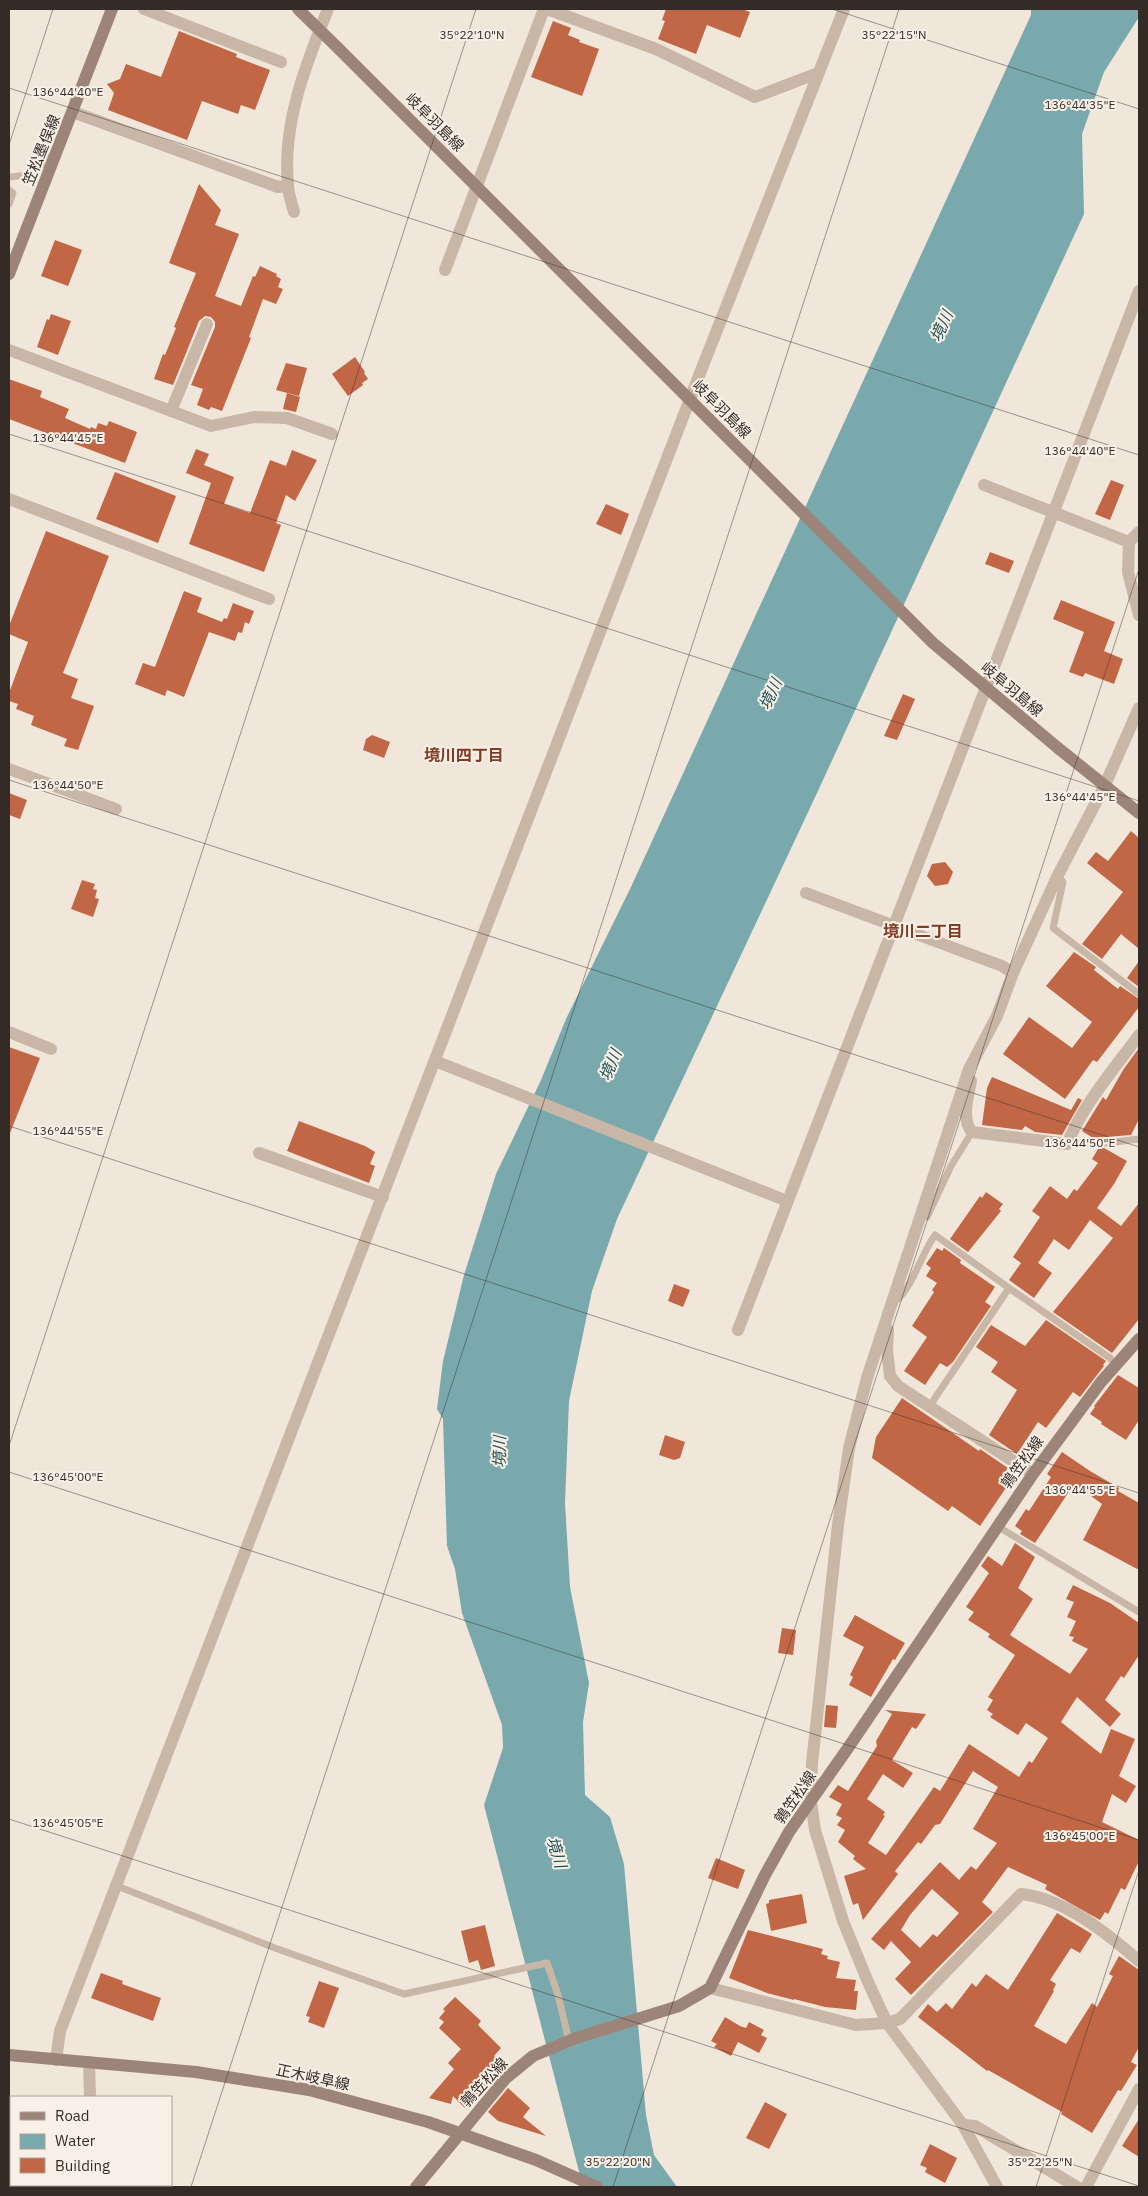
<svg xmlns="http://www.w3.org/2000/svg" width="1148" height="2196" font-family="'IBM Plex Sans','Noto Sans JP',sans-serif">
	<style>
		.water { fill: #79a9ad }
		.building { fill: #c26746; fill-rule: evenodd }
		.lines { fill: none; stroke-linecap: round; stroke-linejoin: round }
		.service { stroke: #c8b6a6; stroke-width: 7 }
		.minor { stroke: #c8b6a6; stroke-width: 12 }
		.tertiary { stroke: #c8b6a6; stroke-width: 12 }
		.secondary { stroke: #9c8578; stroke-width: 12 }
		.secondary-bridge { stroke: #9c8578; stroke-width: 12 }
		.ticks { fill: none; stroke: #342b27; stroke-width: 1; stroke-opacity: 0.45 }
		.labels { text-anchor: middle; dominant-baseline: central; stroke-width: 4; stroke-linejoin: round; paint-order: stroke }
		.street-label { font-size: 15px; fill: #342b27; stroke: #f8f0e6 }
		.water-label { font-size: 16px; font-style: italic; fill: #1e5054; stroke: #f8f0e6 }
		.neighbourhood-label { font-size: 16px; font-weight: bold; fill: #813b22; stroke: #f8f0e6 }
		.ticks-label { font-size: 12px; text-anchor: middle; fill: #342b27; stroke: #f8f0e6; stroke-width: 4; stroke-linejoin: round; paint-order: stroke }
	</style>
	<rect width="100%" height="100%" fill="#f1e6da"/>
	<polygon class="water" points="1031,9 1139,9 1139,17 1104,72 1082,134 1084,214 817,793 617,1219 592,1291 569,1401 565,1503 570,1587 589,1683 583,1722 585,1795 610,1817 624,1864 646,2115 654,2155 677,2187 583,2187 484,1805 503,1748 502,1725 462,1613 455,1569 447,1546 443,1419 437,1409 443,1361 464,1275 496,1174 541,1080 566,1019 631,887 1031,15"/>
	<g class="building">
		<polygon points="666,9 742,9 750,12 740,38 707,25 696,54 658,39 665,21 662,20"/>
		<polygon points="553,21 571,28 568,35 580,40 579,42 599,49 582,96 531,77"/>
		<polygon points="179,31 237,54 236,57 270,70 255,110 241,105 238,114 202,101 187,140 108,110 114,93 107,84 120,79 126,64 161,77"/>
		<polygon points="199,184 221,210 215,225 239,234 215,296 241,306 253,276 255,277 260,266 277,274 276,276 281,279 278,287 283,289 276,304 263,299 249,337 251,338 222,411 211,407 209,410 197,405 203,389 191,385 215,327 215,322 211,317 205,316 199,321 173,385 154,379 163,354 165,355 176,328 174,327 196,273 169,263"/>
		<polygon points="55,240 82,250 68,286 41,276"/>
		<polygon points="51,314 71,321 58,355 37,347 47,319 49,320"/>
		<polygon points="355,357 365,372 364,373 368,379 362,383 363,385 348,396 332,374"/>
		<polygon points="286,363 307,368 299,396 276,390"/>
		<polygon points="9,379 42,391 40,397 69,409 65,418 90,429 91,427 96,429 98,423 107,426 109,421 137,432 125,463 9,419"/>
		<polygon points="287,393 300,397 296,412 283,409"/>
		<polygon points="196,449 209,454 204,465 234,477 224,504 250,513 270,460 286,466 292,450 317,460 295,501 286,495 276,523 281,525 264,572 189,544 211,483 186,473"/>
		<polygon points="115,472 176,496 158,543 96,519"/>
		<polygon points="1111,480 1124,485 1110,520 1095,514"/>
		<polygon points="606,504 629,514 621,535 596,524"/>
		<polygon points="46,531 109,556 63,673 78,679 71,698 94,706 78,750 64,746 67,739 31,725 34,716 16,709 18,704 9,701 9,693 28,642 9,634 9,626"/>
		<polygon points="990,552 1014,561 1009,573 985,564"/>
		<polygon points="184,591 202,598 197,612 222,622 224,618 227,619 233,603 254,611 249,624 245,622 242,633 238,632 235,641 209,632 184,697 167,690 165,696 135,684 143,663 155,667"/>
		<polygon points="1061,600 1115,622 1104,651 1123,659 1114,684 1085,673 1083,677 1069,672 1084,632 1053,619"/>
		<polygon points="903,694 915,699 897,740 884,736"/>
		<polygon points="372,735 390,742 384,758 363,750 366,739"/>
		<polygon points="9,793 27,800 20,819 9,815"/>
		<polygon points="1131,831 1139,838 1139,949 1121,934 1102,959 1082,944 1123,892 1087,863 1096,852 1108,861"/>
		<polygon points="945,862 953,872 948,884 935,886 927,876 932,864"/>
		<polygon points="82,880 95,884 93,889 97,890 95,898 99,899 93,917 71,909"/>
		<polygon points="1074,952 1096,967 1094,970 1118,989 1120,986 1139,999 1139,1007 1097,1062 1093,1060 1065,1099 1003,1054 1029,1017 1072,1048 1092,1022 1046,986"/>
		<polygon points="1139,961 1139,987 1127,978"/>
		<polygon points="9,1047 40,1058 10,1133 9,1132"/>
		<polygon points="1139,1048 1139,1119 1131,1135 1093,1138 1082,1131 1103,1097 1106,1100 1123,1070"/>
		<polygon points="992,1077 1071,1110 1078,1098 1082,1100 1062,1135 1035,1132 1025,1126 1022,1130 982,1125 987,1088"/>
		<polygon points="299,1121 365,1146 375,1152 370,1164 375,1166 369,1183 287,1151"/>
		<polygon points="1104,1148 1127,1161 1114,1184 1097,1208 1121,1226 1139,1203 1139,1319 1112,1353 1053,1312 1113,1238 1090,1220 1069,1250 1054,1239 1038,1263 1052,1273 1034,1298 1009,1280 1021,1263 1013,1257 1040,1217 1032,1211 1050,1186 1067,1199 1074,1189 1077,1191 1098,1163 1092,1159 1098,1149"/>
		<polygon points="986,1192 1003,1204 999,1209 1001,1211 968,1252 950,1239 980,1196 982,1198"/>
		<polygon points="937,1248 942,1251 944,1248 961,1260 960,1263 995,1287 985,1302 991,1306 953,1362 947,1367 940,1363 925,1385 904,1371 927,1337 912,1326 934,1292 932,1290 937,1283 926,1276 931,1268 926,1264"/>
		<polygon points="674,1284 690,1290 683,1307 668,1301"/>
		<polygon points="1046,1320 1106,1361 1103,1365 1104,1366 1080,1397 1073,1392 1046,1428 1038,1422 1017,1454 989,1435 1017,1390 991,1372 998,1362 976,1347 991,1325 1025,1346"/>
		<polygon points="1118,1375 1139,1388 1139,1420 1126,1440 1101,1424 1102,1422 1090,1414 1095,1407 1094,1406"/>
		<polygon points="902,1398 979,1451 980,1449 1008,1468 1006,1470 1014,1476 980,1526 952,1506 948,1511 872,1458 876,1437"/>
		<polygon points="665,1435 685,1442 680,1458 674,1460 659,1455"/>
		<polygon points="1062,1452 1090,1471 1119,1488 1118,1491 1139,1503 1139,1570 1083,1540 1102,1504 1076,1485 1071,1491 1070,1490 1035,1543 1020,1534 1022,1531 1015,1526 1026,1509 1029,1511 1051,1477 1047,1474"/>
		<path d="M1015 1543 1035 1557 1018 1588 1033 1599 1010 1635 1070 1674 1088 1649 1072 1641 1074 1637 1069 1636 1076 1621 1067 1617 1074 1602 1066 1599 1073 1585 1110 1603 1139 1623V1655L1124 1678 1121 1676 1105 1700 1121 1714 1110 1727 1077 1697 1061 1722 1101 1754 1111 1729 1135 1739 1119 1776 1136 1786 1126 1803 1112 1794 1102 1822 1139 1840V1861L1125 1890 1121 1888 1108 1914 1105 1912 1100 1920 1045 1889 1047 1885 1008 1867 982 1902 993 1912 911 1995 895 1979 911 1962 891 1941 884 1950 871 1939 940 1862 959 1880 971 1866 976 1870 997 1843 973 1829 998 1787 973 1771 940 1824 935 1825 921 1844 918 1842 895 1871 898 1874 863 1920 858 1903 853 1905 844 1876 866 1869 853 1859 855 1856 838 1842 845 1830 837 1825 842 1818 836 1815 842 1804 829 1797 838 1785 848 1791 877 1746 876 1741 892 1714 885 1710 926 1714 916 1729 912 1727 892 1760 913 1773 903 1788 883 1774 867 1799 885 1812 883 1815 885 1816 868 1843 886 1855 934 1787 940 1791 969 1744 1019 1777 1029 1761 1032 1763 1048 1738 1026 1723 1018 1735 990 1717 993 1714 987 1710 993 1700 988 1697 1015 1655 988 1637 990 1634 968 1620 974 1612 966 1607 989 1573 981 1566 988 1556 1002 1566ZM932 1889 959 1913 937 1937 933 1934 920 1948 901 1930 910 1915Z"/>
		<polygon points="855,1615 905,1643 895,1660 893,1659 871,1697 849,1685 853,1677 850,1675 864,1647 843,1636"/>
		<polygon points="782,1628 796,1630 793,1655 778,1653"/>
		<polygon points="826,1705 838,1706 836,1728 824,1727"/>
		<polygon points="716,1858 745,1870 738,1889 708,1878"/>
		<polygon points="802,1894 807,1923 771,1931 766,1904 769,1903 769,1900"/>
		<polygon points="1057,1913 1092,1934 1080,1953 1071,1948 1050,1980 1056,1984 1053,1990 1054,1991 1034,2026 1066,2044 1092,2003 1097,2007 1113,1976 1109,1974 1119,1956 1139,1970 1139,2047 1131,2062 1137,2065 1121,2091 1118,2090 1092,2133 1061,2114 1062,2112 988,2070 987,2071 918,2017 928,2004 937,2012 946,2003 952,2009 972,1983 976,1987 986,1974 1008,1990"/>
		<polygon points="485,1925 495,1966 481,1970 478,1960 469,1963 461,1931"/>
		<polygon points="748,1930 823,1949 821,1954 828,1956 827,1959 840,1962 836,1978 856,1980 854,1991 858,1991 856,2010 825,2007 794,1999 794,2000 767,1993 729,1978"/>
		<polygon points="101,1973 123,1981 122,1984 161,1998 153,2021 91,1998"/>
		<polygon points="319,1981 339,1988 324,2028 308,2022 310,2017 306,2016"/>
		<polygon points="455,1997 481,2021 478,2025 501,2048 494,2056 504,2065 476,2101 473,2099 465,2108 453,2096 451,2104 429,2098 454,2069 448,2063 461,2049 439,2028 444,2022 439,2018 445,2011 443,2009"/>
		<polygon points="725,2017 740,2026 746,2028 749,2022 764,2030 761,2035 767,2038 759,2053 738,2042 731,2056 714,2047 717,2044 711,2041"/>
		<polygon points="508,2088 530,2108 523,2117 546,2136 498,2121 488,2112"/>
		<polygon points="765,2102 787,2114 769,2149 746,2138"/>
		<polygon points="1139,2119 1139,2157 1122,2146"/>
		<polygon points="930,2144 957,2158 945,2183 925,2172 927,2168 920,2165"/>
	</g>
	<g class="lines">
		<g class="service">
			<path d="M9 177C29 176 37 171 51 156"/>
			<polyline points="9,190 13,193 9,204"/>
			<polyline points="1058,875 1063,882 1053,928 1139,994"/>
			<polyline points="1067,1144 1106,1143 1139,1139"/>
			<polyline points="922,1213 927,1217 951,1166 972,1132"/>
			<path d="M893 1303C911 1292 921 1254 935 1235L1009 1288"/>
			<polyline points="929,1407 1009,1288 1110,1358 1116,1365"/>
			<polyline points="997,1526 1139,1612"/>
			<polyline points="117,1886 275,1948 404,1994 547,1963 558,1995 569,2041"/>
		</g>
		<g class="minor">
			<polyline points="144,9 281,62"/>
			<polyline points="547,9 656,49 755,97 818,73"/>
			<polyline points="73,112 278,187 288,186"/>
			<path d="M294 212C292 203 288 194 288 185 282 124 306 64 328 9"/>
			<polyline points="445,270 544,9"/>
			<polyline points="9,350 211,426 254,417 287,418 332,434"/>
			<polyline points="171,411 207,324"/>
			<polyline points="984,485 1129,542"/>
			<polyline points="9,499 269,599"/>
			<polyline points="1139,532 1129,542 1128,572 1139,615"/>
			<polyline points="9,769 116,809"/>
			<polyline points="806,893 1002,966 1013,973"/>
			<polyline points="9,1032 51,1049"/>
			<polyline points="435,1061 787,1201"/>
			<path d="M971 1081C968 1097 961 1119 972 1132L1067 1144C1083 1105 1114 1069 1139 1035"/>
			<polyline points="259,1153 383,1197"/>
			<polyline points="738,1330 1139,291"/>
			<polyline points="888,1330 887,1350 890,1376 898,1386 1033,1474"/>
			<path d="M710 1988 856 2025 887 2023 900 2019 1021 1894C1064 1898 1108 1934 1139 1961"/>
			<polyline points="56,2060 60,2031 700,373 844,9"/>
			<polyline points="89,2062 90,2097"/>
			<polyline points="9,2124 11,2124"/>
			<polyline points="963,2125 975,2126 1077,2187"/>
			<polyline points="107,2185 107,2187"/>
			<polyline points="997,2187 963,2125 887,2023 868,1982 843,1921 815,1830 811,1802 812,1763 838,1525 849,1448 867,1378 969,1069 997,1016 1013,973 1058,875 1104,787 1139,708"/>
		</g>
		<polyline class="tertiary" points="1086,2187 1139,2089"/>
		<g class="secondary">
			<polyline points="298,9 339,49"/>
			<polyline points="9,274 112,9"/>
			<polyline points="1058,748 1139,813"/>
			<polyline points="9,2055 196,2072"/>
			<polyline points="416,2187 506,2078 533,2056 576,2038 679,2006 710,1988 765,1875 789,1832 848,1748 1033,1474 1101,1382 1139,1339"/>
		</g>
		<g class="secondary-bridge">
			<polyline points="339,49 933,643 1058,748"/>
			<polyline points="196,2072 309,2090 428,2122 536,2160 597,2187"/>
		</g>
	</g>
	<path class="ticks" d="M832 9 1139 109M9 88 1139 455M9 145 53 9M9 434 1139 801M9 780 1139 1147M9 1126 1139 1493M9 1446 476 9M9 1472 1139 1840M9 1819 1139 2186M9 2165 11 2166M70 2185 78 2187M191 2187 899 9M613 2187 1139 569M1036 2187 1139 1870"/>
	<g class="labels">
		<g class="street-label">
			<text transform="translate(435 122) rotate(45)">岐阜羽島線</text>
			<text transform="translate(41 150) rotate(-68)">笠松墨俣線</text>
			<text transform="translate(722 409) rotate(45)">岐阜羽島線</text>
			<text transform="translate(1012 689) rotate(40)">岐阜羽島線</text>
			<text transform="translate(1022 1462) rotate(-54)">鶉笠松線</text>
			<text transform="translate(795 1797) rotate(-55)">鶉笠松線</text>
			<text transform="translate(313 2077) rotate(12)">正木岐阜線</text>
			<text transform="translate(484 2082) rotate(-47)">鶉笠松線</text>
		</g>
		<g class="water-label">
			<text transform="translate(941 326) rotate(-65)">境川</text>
			<text transform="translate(770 694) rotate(-65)">境川</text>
			<text transform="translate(610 1065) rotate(-67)">境川</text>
			<text transform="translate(499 1452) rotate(-89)">境川</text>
			<text transform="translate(557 1852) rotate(73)">境川</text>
		</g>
		<g class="neighbourhood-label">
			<text x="464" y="755">境川四丁目</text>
			<text x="923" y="931">境川二丁目</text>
		</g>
	</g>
	<g class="ticks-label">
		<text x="472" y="39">35°22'10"N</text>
		<text x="894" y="39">35°22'15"N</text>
		<text x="68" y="96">136°44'40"E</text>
		<text x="1080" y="109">136°44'35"E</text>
		<text x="68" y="442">136°44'45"E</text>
		<text x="1080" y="455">136°44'40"E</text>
		<text x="68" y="789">136°44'50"E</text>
		<text x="1080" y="801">136°44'45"E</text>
		<text x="68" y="1135">136°44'55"E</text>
		<text x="1080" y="1147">136°44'50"E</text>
		<text x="68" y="1481">136°45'00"E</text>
		<text x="1080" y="1494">136°44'55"E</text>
		<text x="68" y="1827">136°45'05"E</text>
		<text x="1080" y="1840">136°45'00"E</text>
		<text x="618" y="2166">35°22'20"N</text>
		<text x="1040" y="2166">35°22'25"N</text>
	</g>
	<rect width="1148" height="2196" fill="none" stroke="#342b27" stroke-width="20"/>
	<rect x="10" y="2096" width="162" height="90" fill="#f8f0e6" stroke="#aaa19a"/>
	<rect x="20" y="2112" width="25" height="8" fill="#9c8578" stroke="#aaa19a"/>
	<text x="55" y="2121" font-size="15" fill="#342b27">Road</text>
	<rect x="20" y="2134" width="25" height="15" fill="#79a9ad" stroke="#aaa19a"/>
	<text x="55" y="2146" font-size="15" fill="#342b27">Water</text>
	<rect x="20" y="2158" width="25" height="15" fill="#c26746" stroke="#aaa19a"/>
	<text x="55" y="2171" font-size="15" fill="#342b27">Building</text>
</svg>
